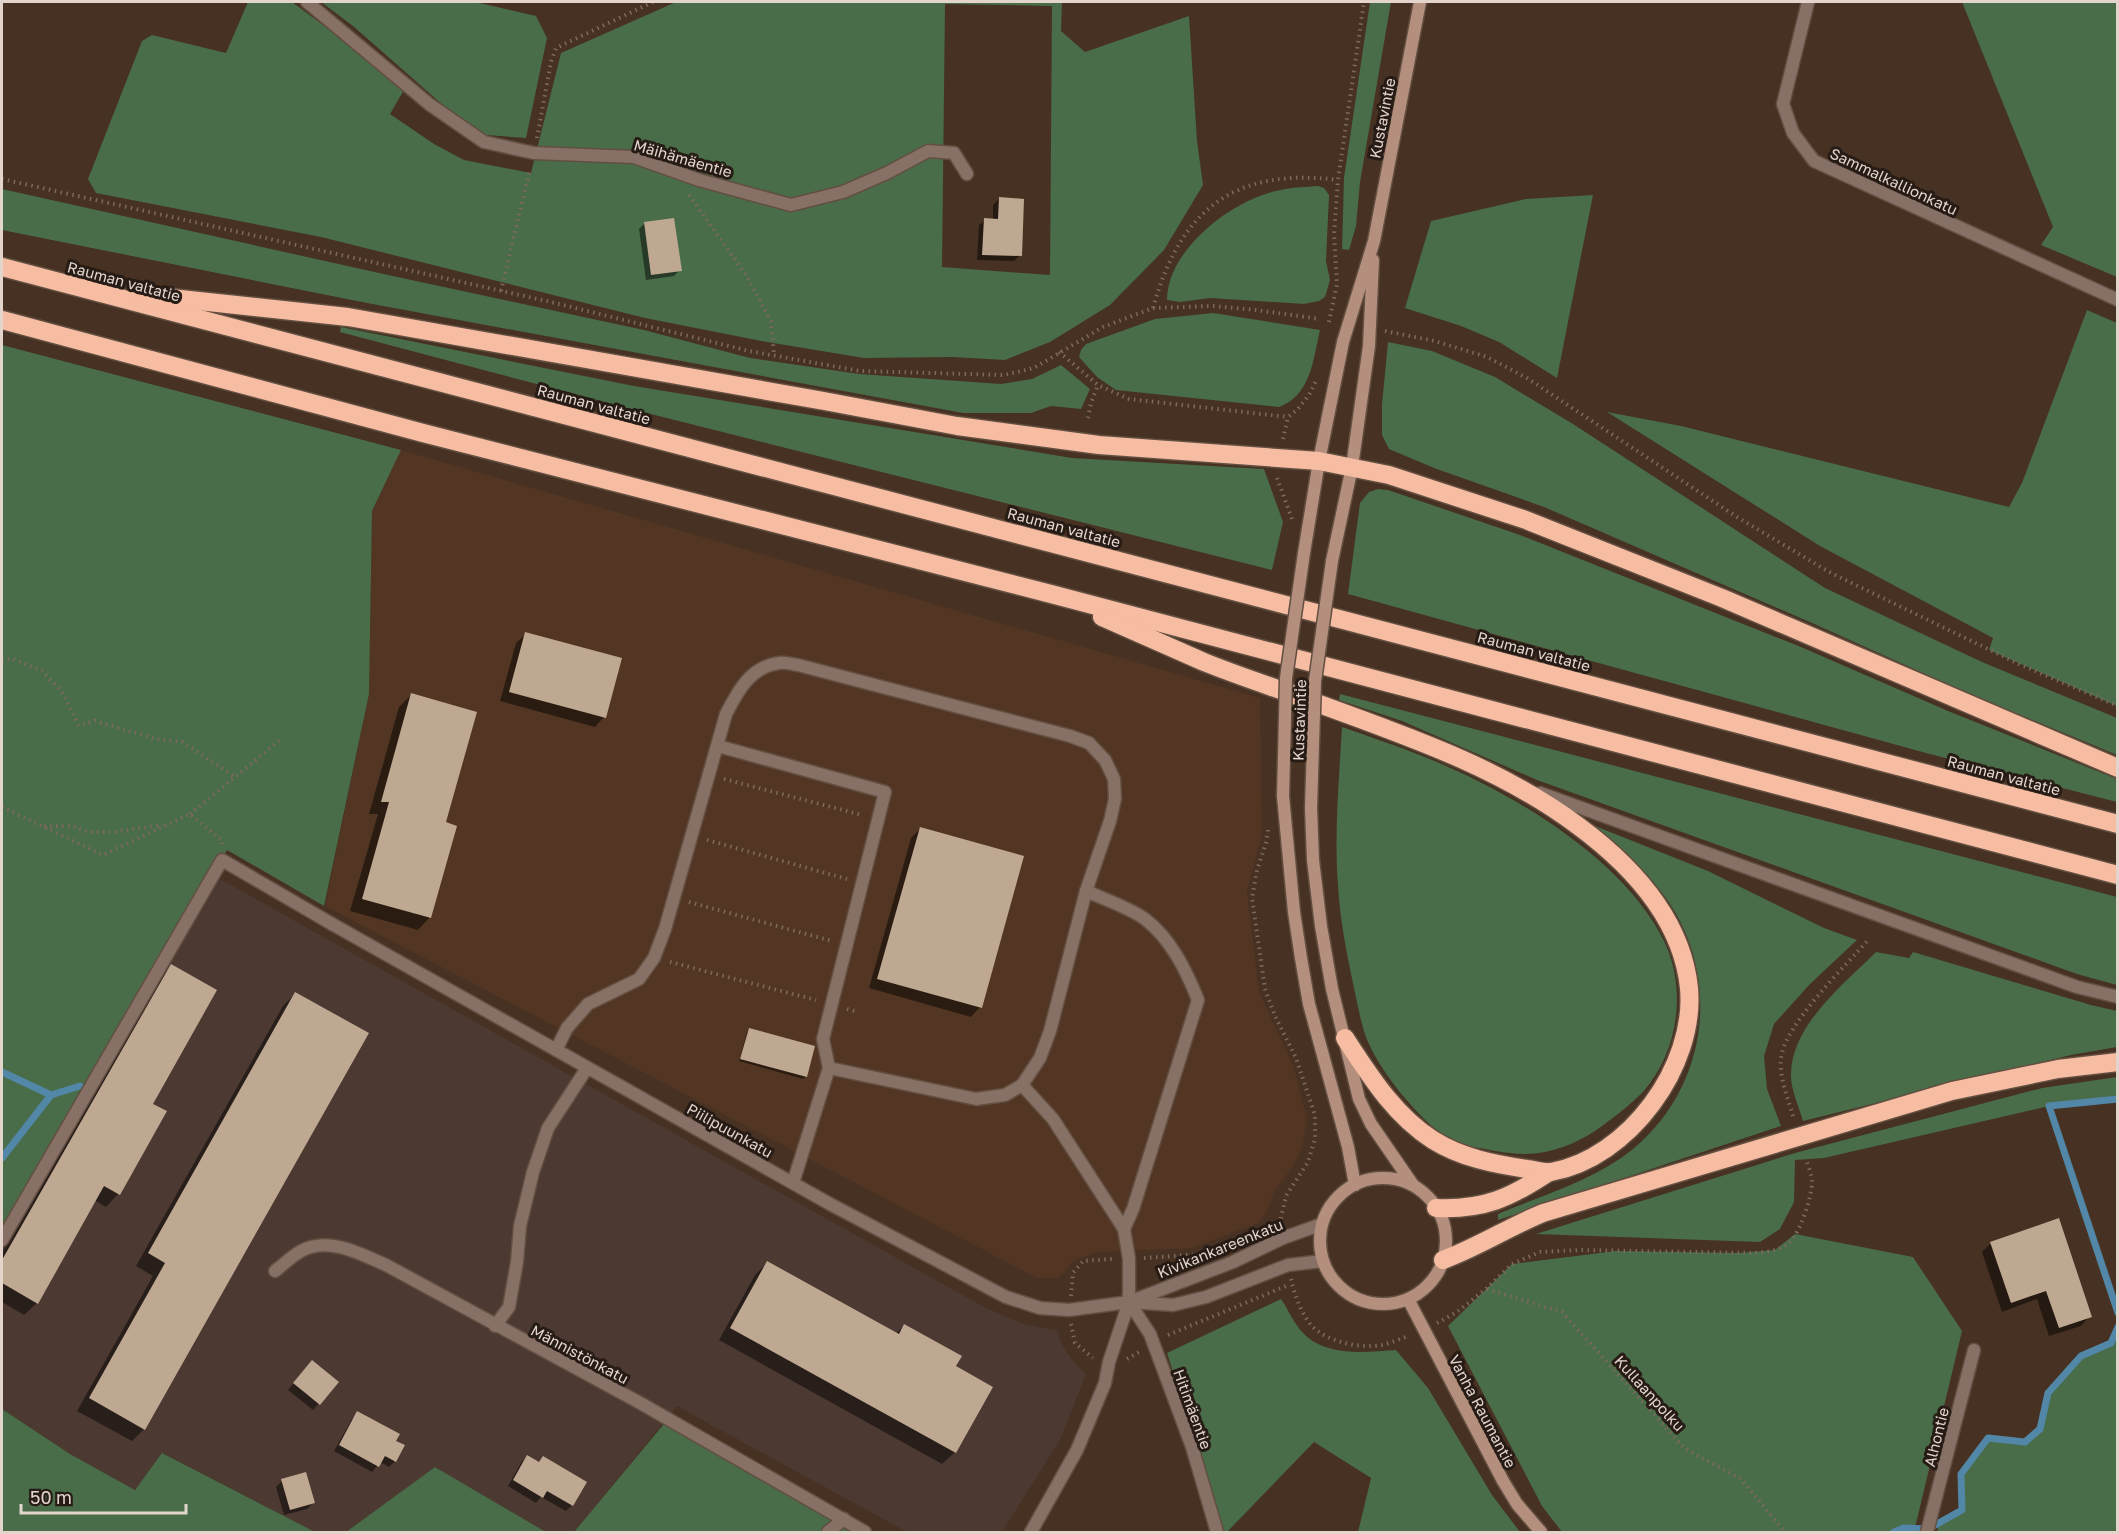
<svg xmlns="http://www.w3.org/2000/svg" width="2119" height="1534" font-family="'Golos Text',sans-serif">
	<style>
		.built { fill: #523623 }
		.industrial { fill: #4c3932 }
		.green { fill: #496c49; fill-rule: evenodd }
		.shadow { fill: #0007 }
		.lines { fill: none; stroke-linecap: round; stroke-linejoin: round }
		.stream { stroke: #5287a8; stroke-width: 7 }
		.building { fill: #bfa892 }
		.lane-casing { stroke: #634f41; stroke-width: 15 }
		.street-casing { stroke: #634f41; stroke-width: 15 }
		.secondary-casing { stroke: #634f41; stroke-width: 15 }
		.highway-casing { stroke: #634f41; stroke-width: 21 }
		.path { stroke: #7d6a5d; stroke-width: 4; stroke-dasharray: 1.5 4.5; stroke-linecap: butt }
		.lane { stroke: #877065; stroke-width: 12 }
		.street { stroke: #877065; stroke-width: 12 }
		.secondary { stroke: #b48f7e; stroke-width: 12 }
		.highway { stroke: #f6bda2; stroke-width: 18 }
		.secondary-bridge-casing { stroke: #634f41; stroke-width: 15; stroke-linecap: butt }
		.secondary-bridge { stroke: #b48f7e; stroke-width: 12 }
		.labels { text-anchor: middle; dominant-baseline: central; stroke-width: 6; stroke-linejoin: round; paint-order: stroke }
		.street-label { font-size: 15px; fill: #e3d5cc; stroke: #261b15 }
	</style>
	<rect width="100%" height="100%" fill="#473122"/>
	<polygon class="built" points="401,450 1260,698 1262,833 1247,891 1259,992 1293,1065 1307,1119 1302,1148 1293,1166 1274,1192 1267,1211 1259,1223 1192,1248 1098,1252 1074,1260 1059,1278 1037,1278 325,906 369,694 372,511"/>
	<polygon class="industrial" points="213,875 984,1307 1026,1325 1057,1330 1063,1347 1074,1362 1086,1374 1060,1440 1002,1532 907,1532 677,1406 574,1532 546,1532 435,1467 346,1532 315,1532 163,1453 135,1490 70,1454 2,1409 2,1242"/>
	<g class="green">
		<path d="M248 2H292L362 54 404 90 390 114 434 144 464 160 531 173 561 53 676 2H1062L1061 31 1085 52 1189 16 1197 141 1203 185 1164 250 1110 305 1050 342 1005 360 952 357 864 358 767 342 645 318 321 237 96 193 88 179 142 41 152 35 226 53ZM945 4 1052 6 1050 275 942 267Z"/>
		<polygon points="321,2 475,2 536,16 547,38 526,138 486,135 444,106 353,26"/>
		<polygon points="1370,2 1391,2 1360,182 1356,226 1349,250 1342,249 1344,178"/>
		<polygon points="1962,2 2117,2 2117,277 2041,245 2053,227"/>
		<path d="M1318 186 1324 188 1329 195 1326 261 1330 280 1325 297 1319 301 1304 304 1210 298 1180 302 1167 300C1167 249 1234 198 1281 190 1293 187 1306 187 1318 186Z"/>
		<polygon points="2,189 379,273 644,330 750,358 859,374 1001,384 1032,379 1061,365 1090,389 1081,409 1051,406 1031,413 963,413 367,303 2,230"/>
		<polygon points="1593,195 1557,378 1499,342 1461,326 1405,308 1431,221 1526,199"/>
		<polygon points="2087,310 2117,323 2117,706 1989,650 1993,638 1820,546 1607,412 1681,426 2009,507 2022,483"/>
		<path d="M1213 313 1320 330C1313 360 1311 395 1279 407L1116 390 1097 377 1079 357 1081 350 1086 344 1155 319Z"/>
		<polygon points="341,327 634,386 1072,458 1264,469 1283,522 1272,570 639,411 340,332"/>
		<polygon points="1388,342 1432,351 1495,377 1573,424 1825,588 1982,662 2117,718 2117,755 1972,695 1812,623 1544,507 1434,468 1389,449 1382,435 1382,404"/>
		<polygon points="2,345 401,450 372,511 369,694 324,906 227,850 2,1240"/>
		<polygon points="1378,489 1388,490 1520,535 1801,647 1948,711 2117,779 2117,802 1926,753 1348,594 1360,503 1369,492"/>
		<polygon points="1340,694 2117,897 2117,985 2077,974 1537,780 1402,721 1339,700"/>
		<path d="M1342 727C1367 736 1392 744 1417 754 1503 787 1624 856 1665 943 1687 991 1678 1052 1643 1092 1633 1102 1622 1111 1610 1120 1591 1135 1570 1147 1545 1152 1525 1156 1505 1153 1485 1149 1475 1147 1464 1146 1455 1142 1424 1127 1381 1073 1368 1042 1361 1026 1358 1005 1354 988 1347 954 1340 921 1338 886 1334 833 1339 780 1342 727Z"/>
		<path d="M1595 826 1708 871 1824 928 1857 940 1810 984 1774 1024 1764 1056 1767 1089 1781 1126 1498 1220V1214C1543 1195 1595 1180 1633 1149 1707 1088 1722 980 1668 901 1649 873 1621 849 1595 826Z"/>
		<path d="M1876 952 1909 958 1913 952 2091 1005 2117 1011V1047L2071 1055 1803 1121C1799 1107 1791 1090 1791 1076 1790 1026 1844 984 1876 952Z"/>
		<polygon points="2117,1077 2117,1099 2049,1106 1824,1158 1795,1160 1794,1202 1780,1229 1760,1242 1536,1234 1795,1153 2042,1088"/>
		<polygon points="1795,1234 1913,1257 1962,1331 1914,1532 1562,1532 1542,1506 1448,1326 1512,1264 1616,1251 1739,1253 1775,1250"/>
		<path d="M1281 1299C1288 1309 1295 1326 1305 1335 1329 1357 1367 1352 1396 1350L1428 1388 1492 1495 1520 1532H1358L1371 1478 1314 1442 1227 1532H1224L1167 1353Z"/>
		<polygon points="2117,1327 2117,1532 1937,1532 1939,1522 1962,1509 1961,1474 1988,1438 2025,1442 2040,1429 2048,1393 2081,1356 2111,1343"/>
		<polygon points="2,1409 70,1454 135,1490 162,1453 315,1532 2,1532"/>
		<polygon points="668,1419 865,1532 574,1532"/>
		<polygon points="435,1467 546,1532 346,1532"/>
	</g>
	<g class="shadow">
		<polygon points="999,199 1020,255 1014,261 977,260 979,225 985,220 993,220 993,205"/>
		<polygon points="645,223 680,270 674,276 646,280 639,229"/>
		<polygon points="526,634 604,717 595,727 500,701 516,643"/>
		<polygon points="411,695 444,823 430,917 418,930 350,911 378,814 369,814 399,707"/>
		<polygon points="920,829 980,1007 971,1017 869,988 911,838"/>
		<polygon points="172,966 151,1104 165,1112 118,1194 106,1207 94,1200 37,1303 24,1315 2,1302 2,1253 159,978"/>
		<polygon points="295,994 144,1429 132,1441 77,1411 153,1276 136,1266 283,1006"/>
		<polygon points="749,1030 806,1076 803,1079 739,1061 747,1032"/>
		<polygon points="1991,1243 2090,1316 2081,1326 2049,1336 2037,1299 2002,1312 1982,1252"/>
		<polygon points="767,1263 896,1334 904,1325 954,1367 955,1452 942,1464 719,1340 755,1275"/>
		<polygon points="306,1368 337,1382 313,1410 288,1390"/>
		<polygon points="358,1413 394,1441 395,1461 389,1467 380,1462 372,1472 334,1451 352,1419"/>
		<polygon points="527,1457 585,1483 572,1505 566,1511 541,1497 536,1503 508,1486 521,1463"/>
		<polygon points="282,1481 313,1503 307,1509 284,1515 276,1487"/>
	</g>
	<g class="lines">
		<g class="stream">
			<polyline points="2,1072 51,1095"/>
			<polyline points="2118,1099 2049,1106 2118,1313"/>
			<polyline points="2,1158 51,1095 80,1086"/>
			<polyline points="1894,1532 1904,1528 1928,1529 1962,1510 1961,1474 1988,1438 2025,1442 2040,1429 2048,1393 2081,1356 2111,1343 2118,1327"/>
		</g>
	</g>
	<g class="building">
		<polygon points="999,197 1024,199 1022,256 982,255 984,218 998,219"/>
		<polygon points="674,218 682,271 651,275 644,222"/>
		<polygon points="525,632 622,658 606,718 509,692"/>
		<polygon points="411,693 477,712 446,822 457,826 431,918 362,899 389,802 381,802"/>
		<polygon points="920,827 1024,856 982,1008 877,979"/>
		<polygon points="171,964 217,990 153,1104 167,1111 120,1195 104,1186 38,1304 2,1283 2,1260"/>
		<polygon points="295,992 369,1033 145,1430 89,1398 165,1263 148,1253"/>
		<polygon points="749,1028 815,1046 807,1077 740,1059"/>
		<polygon points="2059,1218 2092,1317 2059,1328 2046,1291 2011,1303 1990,1242"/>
		<polygon points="767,1261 899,1334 904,1324 962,1356 956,1366 993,1387 956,1453 730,1328"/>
		<polygon points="312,1360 339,1382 320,1405 293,1383"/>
		<polygon points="357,1411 400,1434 396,1441 405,1445 396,1462 385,1456 379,1467 339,1445"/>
		<polygon points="527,1455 539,1462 543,1456 587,1482 573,1506 547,1491 543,1498 513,1480"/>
		<polygon points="306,1472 315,1503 290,1510 281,1479"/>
	</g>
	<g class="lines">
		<g class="lane-casing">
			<g id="lane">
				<polyline points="718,746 885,792 823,1039 829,1068 793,1183"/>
				<polyline points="1540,793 2077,987 2118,997"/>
				<path d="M1086 891C1104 899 1130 908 1145 919 1171 939 1186 970 1198 1000L1133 1209 1124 1229 1129 1259V1302"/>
				<path d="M556 1050 567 1028 588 1004 639 979 654 958 665 929 726 714C738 691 750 667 779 663 784 662 792 664 798 665L1070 736 1089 743 1105 760 1114 779 1115 799 1110 821 1086 891 1050 1031 1040 1058 1022 1085 1005 1095 976 1099 829 1068"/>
				<polyline points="1022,1085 1053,1119 1124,1229"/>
				<polyline points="2,1240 222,860 332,924"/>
				<polyline points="495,1326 509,1307 517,1262 520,1226 533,1172 548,1128 587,1068"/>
				<polyline points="828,1532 844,1519"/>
			</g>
		</g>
		<g class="street-casing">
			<g id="street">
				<polyline points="307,2 429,104 484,142 534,153 634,157 699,180 791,205 843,192 887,173 928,151 954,153 967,174"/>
				<polyline points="1808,2 1783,104 1793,133 1814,161 2118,300"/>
				<polyline points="332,924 830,1204 1006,1297 1040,1308 1069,1310 1129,1302 1173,1305 1206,1297 1288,1265 1323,1261"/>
				<path d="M275 1271C284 1264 292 1256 301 1251 329 1236 361 1254 386 1265L642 1404 865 1532"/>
				<polyline points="1129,1302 1150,1334 1192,1447 1217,1532"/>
				<polyline points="1031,1532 1077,1450 1105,1383 1109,1362 1129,1302 1233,1262 1283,1238 1322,1224"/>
				<polyline points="1927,1532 1974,1350"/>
			</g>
		</g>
		<g class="secondary-casing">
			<g id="secondary">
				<polyline points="1304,553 1319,461 1343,342 1374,241 1420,2"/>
				<polyline points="1332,561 1352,467 1369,346 1373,260"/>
				<polyline points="1283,796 1294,912 1301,958 1309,1004 1348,1147 1355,1185"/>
				<polyline points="1311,808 1313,860 1321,926 1332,989 1359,1099 1371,1124 1413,1185"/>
				<circle cx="1383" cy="1241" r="63"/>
				<polyline points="1408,1299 1503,1481 1517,1504 1541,1532"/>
			</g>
		</g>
		<g class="highway-casing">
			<g id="highway">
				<polyline points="2,267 2118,824"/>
				<polyline points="143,295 348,317 824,401 957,426 1099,445 1319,461 1389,475 1526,520 1722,598 2118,768"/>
				<polyline points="2,320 423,433 1051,594 2118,875"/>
				<path d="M1102 617C1136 632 1170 647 1204 662 1236 675 1270 686 1303 698 1397 733 1495 764 1577 825 1630 864 1682 919 1689 988 1696 1066 1629 1158 1551 1172 1544 1173 1535 1170 1527 1169 1494 1164 1462 1158 1433 1140 1394 1115 1370 1076 1345 1038"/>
				<path d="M1436 1208C1484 1210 1510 1198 1549 1172"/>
				<path d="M1443 1260C1478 1247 1509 1227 1543 1213L1952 1091 2058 1069 2118 1062"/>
			</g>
		</g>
		<g class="path">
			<polyline points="537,138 551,62 556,48 653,2"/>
			<polyline points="2,179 551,302 749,351 860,371 1004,375 1034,368 1103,327 1153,308 1212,306 1256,310 1320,319"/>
			<polyline points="689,195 746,275 771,322 774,355"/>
			<polyline points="501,291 530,169"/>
			<path d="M1153 308C1180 210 1234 167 1338 180"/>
			<polyline points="1329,322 1337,284 1334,234 1338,180 1364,2"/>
			<polyline points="1385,331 1435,341 1487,357 1527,378 1737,517 1831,573 2019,664 2118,706"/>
			<polyline points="1059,352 1098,385 1129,399 1288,417"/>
			<polyline points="1088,418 1091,403 1098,385"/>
			<polyline points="1283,439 1288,417 1298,409 1309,395 1317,379"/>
			<polyline points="1277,478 1292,519"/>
			<polyline points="2,660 11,658 42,671 62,692 79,726 95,721 156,739 183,742 235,777"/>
			<polyline points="724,779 862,815"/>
			<polyline points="2,807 103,855 190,814 222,840 222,844"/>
			<polyline points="190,814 280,740"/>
			<polyline points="44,826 73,826 88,832 114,832 163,825"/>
			<polyline points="1268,830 1266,843 1257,870 1252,898 1265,989 1275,1016 1296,1058 1315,1115 1315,1139 1308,1162 1286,1196 1280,1222"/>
			<polyline points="707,840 847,879"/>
			<polyline points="689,902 832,941"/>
			<polyline points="670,962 816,1000"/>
			<polyline points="847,1009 858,1012"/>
			<path d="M1793 1116C1788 1099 1779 1077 1781 1058 1785 1024 1845 967 1868 940"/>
			<polyline points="1144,1258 1202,1254"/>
			<path d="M1291 1279C1294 1294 1302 1315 1312 1326 1327 1342 1361 1349 1382 1345 1391 1343 1400 1339 1408 1336"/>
			<polyline points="1487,1289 1562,1312 1684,1448 1741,1479 1785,1532"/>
			<polyline points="1071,1296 1073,1273 1083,1261 1112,1259"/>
			<path d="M1437 1323 1457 1312 1486 1289 1512 1264 1540 1252 1580 1250 1753 1253C1764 1252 1780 1251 1789 1243 1800 1233 1812 1197 1812 1182 1812 1175 1808 1166 1806 1159"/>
			<polyline points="1071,1324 1075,1343 1093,1358"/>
			<polyline points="1168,1335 1286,1286"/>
			<polyline points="1127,1359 1141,1351"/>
		</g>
		<use href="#lane" class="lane"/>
		<use href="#street" class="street"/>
		<use href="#secondary" class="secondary"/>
		<use href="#highway" class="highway"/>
		<g class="secondary-bridge-casing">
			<g id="secondary-bridge">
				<polyline points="1283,796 1286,678 1304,553"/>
				<polyline points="1311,808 1315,681 1332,561"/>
			</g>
		</g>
		<use href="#secondary-bridge" class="secondary-bridge"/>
	</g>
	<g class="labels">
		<g class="street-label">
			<text transform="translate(1382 118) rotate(-79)">Kustavintie</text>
			<text transform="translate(683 158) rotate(16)">Mäihämäentie</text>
			<text transform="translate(1894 181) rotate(25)">Sammalkallionkatu</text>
			<text transform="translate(124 281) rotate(15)">Rauman valtatie</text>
			<text transform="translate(594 404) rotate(15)">Rauman valtatie</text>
			<text transform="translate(1064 527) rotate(15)">Rauman valtatie</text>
			<text transform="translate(1534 651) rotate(15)">Rauman valtatie</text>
			<text transform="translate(1299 720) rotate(-88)">Kustavintie</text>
			<text transform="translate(2004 775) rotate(15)">Rauman valtatie</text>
			<text transform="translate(730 1130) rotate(29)">Piilipuunkatu</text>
			<text transform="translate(1220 1248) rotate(-22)">Kivikankareenkatu</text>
			<text transform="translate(580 1354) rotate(28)">Männistönkatu</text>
			<text transform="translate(1650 1393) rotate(48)">Kullaanpolku</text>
			<text transform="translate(1193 1409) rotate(70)">Hitimäentie</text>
			<text transform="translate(1483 1411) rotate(62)">Vanha Raumantie</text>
			<text transform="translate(1936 1437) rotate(-76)">Alhontie</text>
		</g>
	</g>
	<rect width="2119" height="1534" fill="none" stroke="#e3d5cc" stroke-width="6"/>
	<path d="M21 1504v9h165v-9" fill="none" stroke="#e3d5cc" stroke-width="3"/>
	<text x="30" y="1504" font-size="18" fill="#e3d5cc" stroke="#261b15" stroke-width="4.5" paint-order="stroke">50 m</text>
</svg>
